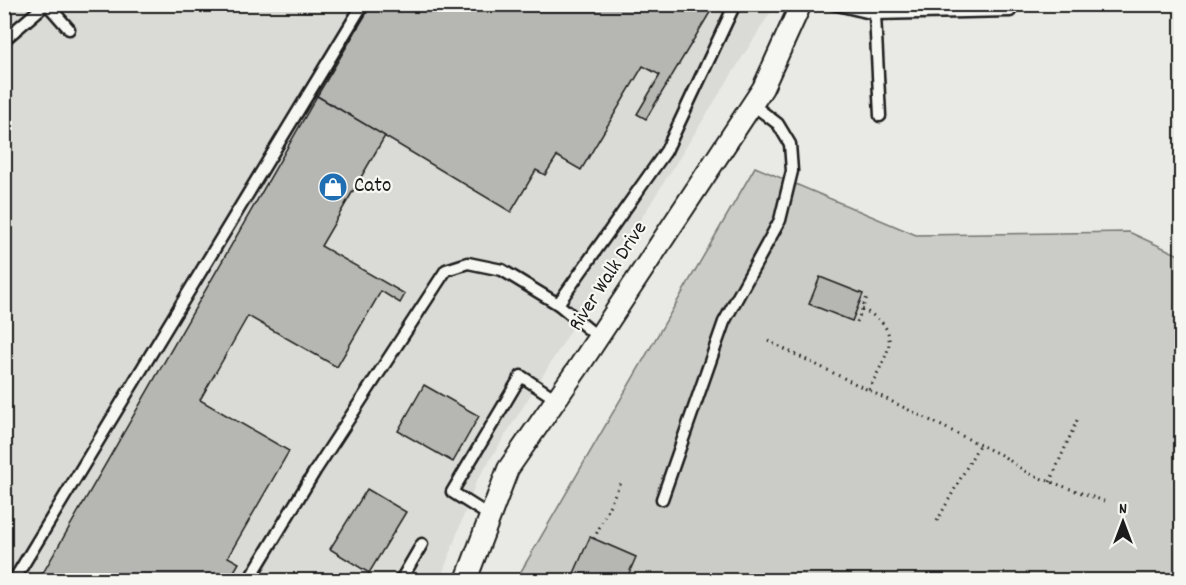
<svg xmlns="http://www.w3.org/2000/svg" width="1186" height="585" font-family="Dekko,sans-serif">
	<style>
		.built { fill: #dadad6 }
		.green { fill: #cbcbc7; stroke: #747472; stroke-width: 1.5 }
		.building { fill: #b6b6b3; stroke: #1c1c1c; stroke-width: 1.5 }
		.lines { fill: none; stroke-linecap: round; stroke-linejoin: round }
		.service-casing { stroke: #1c1c1c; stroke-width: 15 }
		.minor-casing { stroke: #1c1c1c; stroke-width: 24 }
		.path { stroke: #1c1c1c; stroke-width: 3; stroke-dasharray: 1.5 4.5; stroke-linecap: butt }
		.service { stroke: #f6f6f2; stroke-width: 10 }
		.minor { stroke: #f6f6f2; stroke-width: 20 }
		.labels { text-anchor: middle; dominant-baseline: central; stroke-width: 4.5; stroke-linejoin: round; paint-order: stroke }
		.poi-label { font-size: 21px; fill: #1c1c1c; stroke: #f6f6f2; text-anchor: start }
		.street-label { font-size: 21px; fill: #1c1c1c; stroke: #f6f6f2 }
	</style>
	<rect width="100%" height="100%" fill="#e9e9e5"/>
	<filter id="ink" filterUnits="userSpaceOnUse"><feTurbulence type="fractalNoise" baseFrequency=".0167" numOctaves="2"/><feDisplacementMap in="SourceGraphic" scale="12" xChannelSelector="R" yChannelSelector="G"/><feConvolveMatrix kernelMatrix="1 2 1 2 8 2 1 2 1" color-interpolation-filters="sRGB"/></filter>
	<g filter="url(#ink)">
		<polygon class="built" points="4,5 775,5 476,482 440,580 5,580"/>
		<polygon class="green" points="755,167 916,235 1129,232 1181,256 1181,580 516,580"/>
		<g class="building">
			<polygon points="372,4 715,4 646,119 637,114 660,75 643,66 581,170 557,156 545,175 536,170 511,212 317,96"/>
			<polygon points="317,96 385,136 321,246 405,294 400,303 381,291 337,367 248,316 200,400 289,451 228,557 239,563 229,580 39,580"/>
			<polygon points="820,277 863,294 852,321 809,304"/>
			<polygon points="424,385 479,416 453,462 398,431"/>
			<polygon points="367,489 406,512 369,573 330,549"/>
			<polygon points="590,537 636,557 626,580 571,580"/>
		</g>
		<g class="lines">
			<g class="service-casing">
				<g id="service">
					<polyline points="47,4 69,29"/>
					<polyline points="833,4 875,14 880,116"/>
					<polyline points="875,14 1010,11"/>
					<polyline points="4,40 46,4"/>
					<polyline points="558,304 666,151 735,4"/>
					<polyline points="662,499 724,322 780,220 792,171 790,144 778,124 752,104"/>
					<polyline points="490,516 452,492 521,376 556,399"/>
					<polyline points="14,580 363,4"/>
					<polyline points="249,580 315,471 446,270 468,263 502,270 558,304 598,337"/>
					<polyline points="401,580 422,544"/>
				</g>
			</g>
			<g class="minor-casing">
				<polyline id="minor" points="466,580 508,469 578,368 763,88 801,4"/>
			</g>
			<g class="path">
				<path d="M862 309C908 332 885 355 869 390"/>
				<polyline points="857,322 867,297"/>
				<polyline points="768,341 1003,456 1029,474 1104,501"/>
				<polyline points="1050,482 1078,418"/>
				<polyline points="937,521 979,445"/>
				<polyline points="594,539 621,481"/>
			</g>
			<use href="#service" class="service"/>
			<use href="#minor" class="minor"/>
		</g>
	</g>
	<defs>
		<g id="shop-disc" transform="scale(1.5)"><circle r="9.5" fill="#1f6fb2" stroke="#f6f6f2"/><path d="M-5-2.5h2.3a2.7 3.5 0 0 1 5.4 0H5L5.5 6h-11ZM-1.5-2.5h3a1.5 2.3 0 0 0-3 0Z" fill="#fff"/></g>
	</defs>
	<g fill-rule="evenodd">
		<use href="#shop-disc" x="333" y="187"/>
	</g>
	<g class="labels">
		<g class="poi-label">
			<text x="354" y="187">Cato</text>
		</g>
		<g class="street-label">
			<text transform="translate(609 277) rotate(-57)">River Walk Drive</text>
		</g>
	</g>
	<rect width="1186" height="585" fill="none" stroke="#f6f6f2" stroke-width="24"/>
	<rect x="12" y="12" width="1162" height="561" fill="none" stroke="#1c1c1c" stroke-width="2" filter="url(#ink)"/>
	<g transform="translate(1123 522)" stroke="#f6f6f2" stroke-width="4.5" paint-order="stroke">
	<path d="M0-4.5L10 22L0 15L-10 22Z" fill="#1c1c1c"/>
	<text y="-9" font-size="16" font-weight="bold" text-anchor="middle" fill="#1c1c1c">N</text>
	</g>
</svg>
